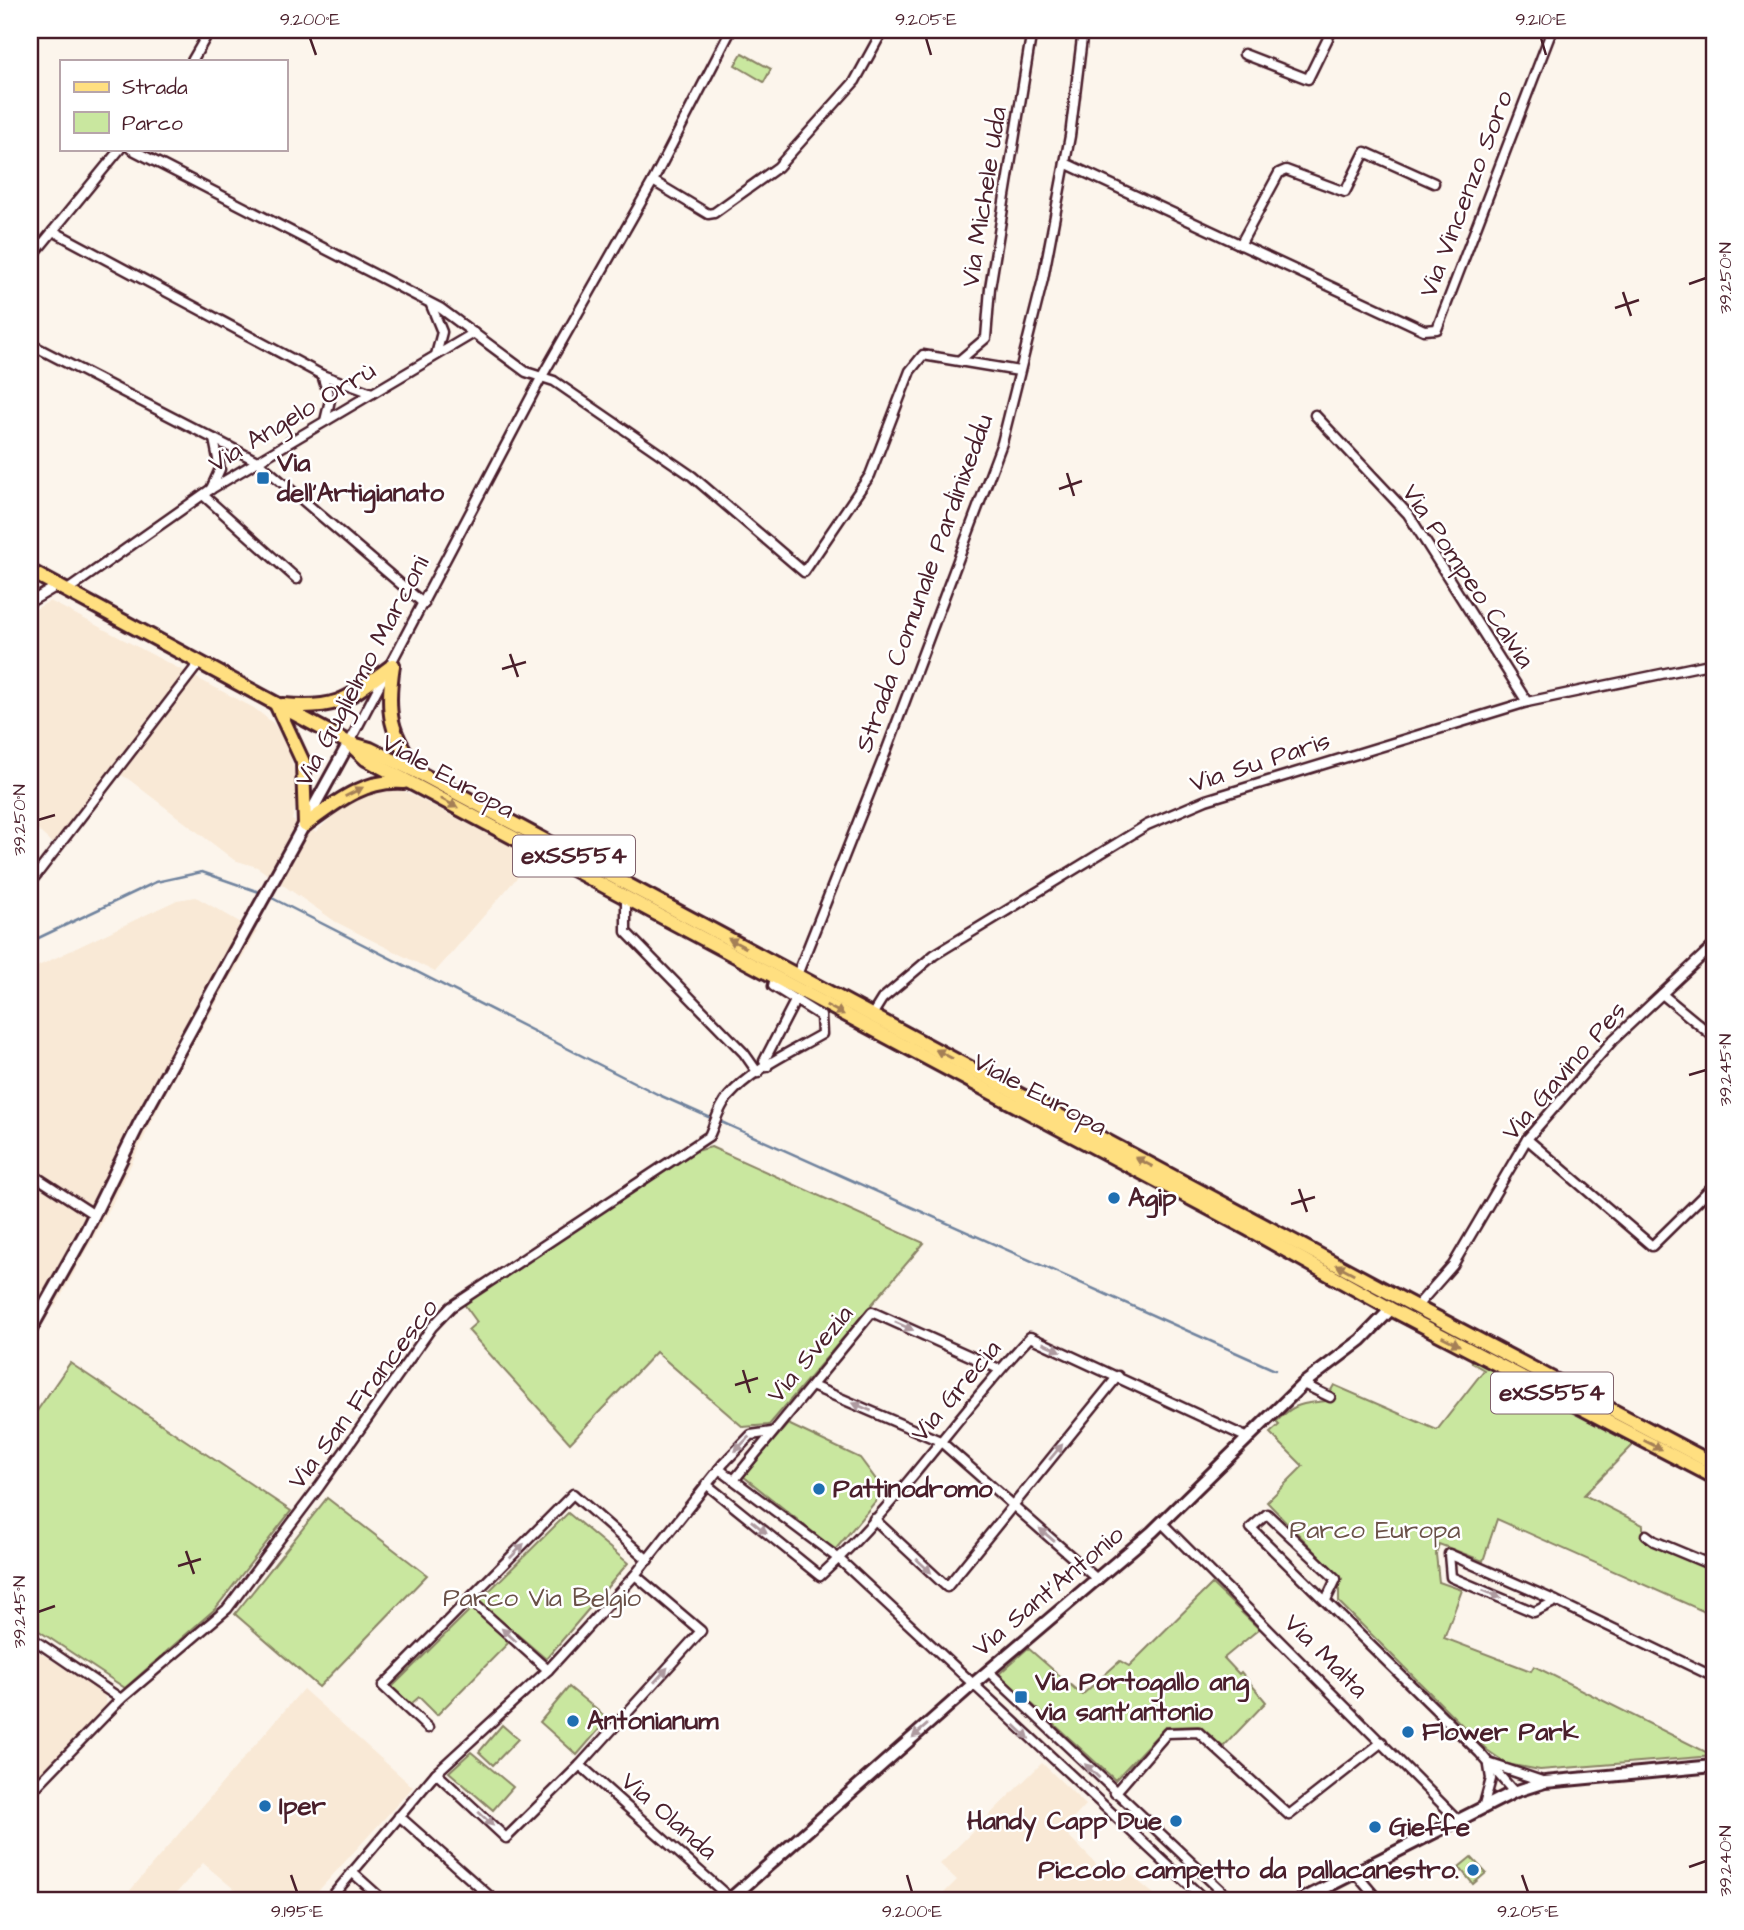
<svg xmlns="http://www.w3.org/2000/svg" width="1744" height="1930" font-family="'Architects Daughter',sans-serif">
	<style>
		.built { fill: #f9e9d6 }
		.green { fill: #c9e79f; stroke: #8a8365; stroke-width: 2 }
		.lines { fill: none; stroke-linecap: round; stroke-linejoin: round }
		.stream { stroke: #70839e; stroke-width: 2.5 }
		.street-casing { stroke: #4a1f2b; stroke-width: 13 }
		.secondary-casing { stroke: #4a1f2b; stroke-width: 16 }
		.primary-casing { stroke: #4a1f2b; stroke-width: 18 }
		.street { stroke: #fff; stroke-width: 8 }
		.secondary { stroke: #fff; stroke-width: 10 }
		.primary { stroke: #ffdf80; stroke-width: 12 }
		.oneway { fill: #a47f56 }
		.oneway2 { fill: #ae9aa0 }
		.ticks { fill: none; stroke: #4a1f2b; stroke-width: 2.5 }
		.poi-dot { fill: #1f6fb2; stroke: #fff; stroke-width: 2.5 }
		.labels { text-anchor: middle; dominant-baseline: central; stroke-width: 5; stroke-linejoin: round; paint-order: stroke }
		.shield { fill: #fff; stroke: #80626b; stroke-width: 2 }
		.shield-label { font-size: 24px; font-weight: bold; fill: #4a1f2b }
		.street-label { font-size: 26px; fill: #4a1f2b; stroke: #fff }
		.poi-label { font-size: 26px; font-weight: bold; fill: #4a1f2b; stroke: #fff; text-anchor: start }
		.park-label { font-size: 26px; fill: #6a5148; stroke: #fff }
		.neatline { fill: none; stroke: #4a1f2b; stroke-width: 2.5 }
		.ticks-label { font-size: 18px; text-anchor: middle; fill: #4a1f2b }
	</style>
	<rect width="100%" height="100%" fill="#fcf5ec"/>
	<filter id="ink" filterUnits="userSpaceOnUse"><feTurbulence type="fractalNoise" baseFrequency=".0143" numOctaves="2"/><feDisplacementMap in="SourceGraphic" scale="14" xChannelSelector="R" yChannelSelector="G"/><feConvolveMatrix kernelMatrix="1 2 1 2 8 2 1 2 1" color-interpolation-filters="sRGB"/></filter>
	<g filter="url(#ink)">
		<g class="built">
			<polygon points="50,601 254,708 273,723 286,741 296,777 296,803 292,820 316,832 352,798 378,789 404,791 534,858 435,972 336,922 257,867 234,860 127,778 109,770 54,845 30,823 30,612"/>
			<polygon points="196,897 257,932 167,1090 111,1206 55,1307 30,1292 30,970 177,900"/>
			<polygon points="30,1646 104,1694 106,1703 114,1713 30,1800"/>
			<polygon points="303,1689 413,1787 310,1900 247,1900 203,1863 172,1898 175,1900 122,1900"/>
			<polygon points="1042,1763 1086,1805 1063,1830 1100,1868 1110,1858 1161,1900 937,1900 957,1880 940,1864"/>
		</g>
		<g class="green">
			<polygon points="742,53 771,69 764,82 735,65"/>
			<polygon points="711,1147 924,1243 769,1425 743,1427 656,1352 570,1443 468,1330 477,1322 464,1304 665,1165 693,1152"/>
			<path d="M1471 1355 1638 1440 1584 1495 1643 1525V1538L1648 1543 1714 1571V1616L1497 1519 1483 1561 1439 1544 1436 1554 1439 1582 1462 1590 1444 1638 1531 1671 1534 1666 1714 1756 1540 1770 1507 1764 1487 1750 1339 1602V1576L1267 1502 1303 1466 1270 1433 1279 1425 1276 1422C1297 1400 1305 1405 1331 1400L1330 1392 1334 1385 1437 1430 1484 1370 1472 1363Z"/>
			<polygon points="70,1363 291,1511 215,1609 125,1688 30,1625 30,1421"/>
			<polygon points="788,1424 860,1458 877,1481 880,1496 835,1550 743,1476"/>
			<polygon points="327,1498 427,1575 319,1687 235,1614"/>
			<polygon points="568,1513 628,1563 546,1659 517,1634 437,1715 419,1697 411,1704 392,1687"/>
			<polygon points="1212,1584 1259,1629 1224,1658 1239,1674 1241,1672 1266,1702 1223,1747 1200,1726 1165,1727 1115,1780 999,1674 1028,1648 1082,1695 1120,1661 1129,1666"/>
			<polygon points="569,1687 608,1719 577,1755 540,1722"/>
			<polygon points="502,1725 518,1739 493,1765 479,1752"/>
			<polygon points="471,1752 513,1787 493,1810 449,1772"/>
			<polygon points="1471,1857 1486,1873 1473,1884 1459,1867"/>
		</g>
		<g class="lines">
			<g class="stream">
				<polyline points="268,896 657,1094 713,1119"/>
				<polyline points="30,942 156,882 202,872 262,893"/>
				<polyline points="719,1121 1275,1370"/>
			</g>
			<g class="street-casing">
				<g id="street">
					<polyline points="1705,30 1714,34"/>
					<polyline points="1244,54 1308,79 1332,30"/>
					<polyline points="192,61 210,30"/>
					<polyline points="131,149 440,308 526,372 554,381 692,476 804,572 870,475 910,371 923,355 1019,371"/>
					<polyline points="1065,163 1424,330 1437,329 1552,30"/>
					<polyline points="653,181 708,214 714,213 778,167 855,81 883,30"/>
					<polyline points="53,231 322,375 372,393"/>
					<polyline points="1240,245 1279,173 1286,170 1345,192 1365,152 1434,183"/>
					<polyline points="30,259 120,149"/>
					<polyline points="431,305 442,332 436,355"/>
					<polyline points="30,344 257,461 424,604"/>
					<polyline points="960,360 986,338 990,288 1032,30"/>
					<polyline points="322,375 330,400 325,421"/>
					<polyline points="1315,415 1408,514 1527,702"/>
					<polyline points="211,489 220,469 214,439"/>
					<polyline points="203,495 297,579"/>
					<polyline points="66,591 211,489 474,333"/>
					<polyline points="30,602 57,586"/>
					<polyline points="349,743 541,378 653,181 731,30"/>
					<polyline points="30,883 199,663"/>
					<polyline points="626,898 626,932 744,1053 758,1073"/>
					<polyline points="797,975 887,749 1002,443 1043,279 1070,136 1083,30"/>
					<polyline points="1662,994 1714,1037"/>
					<polyline points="872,1015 882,999 934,955 1147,825 1206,800 1527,702 1714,663"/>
					<polyline points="767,1067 764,1061 795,1001"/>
					<polyline points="1527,1139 1652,1246 1714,1185"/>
					<polyline points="30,1173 93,1214"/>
					<polyline points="1416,1307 1453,1265 1527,1139 1613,1040 1714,945"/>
					<polyline points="1303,1384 1330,1397"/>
					<polyline points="812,1386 940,1441 1098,1580"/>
					<polyline points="719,1469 839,1559 1205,1900"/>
					<polyline points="734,1480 872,1312 999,1369"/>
					<path d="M706 1484 820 1576C898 1505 957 1414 1030 1337L1248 1438"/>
					<polyline points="874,1519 947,1587 1118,1376"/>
					<polyline points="1162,1523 1459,1821"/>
					<polyline points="1646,1535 1654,1541 1714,1566"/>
					<polyline points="470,1600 548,1670"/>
					<polyline points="1326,1600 1336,1579 1267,1514 1251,1528 1480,1753 1514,1792"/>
					<polyline points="1556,1601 1534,1612 1451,1577 1449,1554 1556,1601 1714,1677"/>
					<polyline points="30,1637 121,1699"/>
					<polyline points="989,1672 1231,1900"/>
					<polyline points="428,1728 383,1686 573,1494 648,1560"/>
					<polyline points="1491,1764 1545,1782"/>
					<polyline points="580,1765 732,1900"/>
					<polyline points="436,1773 506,1838 580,1765 701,1631 635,1575"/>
					<path d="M30 1793 121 1699 227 1609 319 1487 432 1327 451 1307 709 1136C715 1124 718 1108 728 1097 752 1069 791 1052 822 1034L821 1016 773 986 775 978"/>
					<polyline points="1115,1793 1167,1733 1198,1732 1289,1815 1382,1742"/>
					<polyline points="1483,1808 1491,1779 1489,1766"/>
					<polyline points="399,1816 494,1900"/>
					<polyline points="353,1873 383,1900"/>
					<polyline points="1356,1874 1378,1900"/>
					<polyline points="329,1900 436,1773 548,1670 635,1575 723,1464 751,1435 772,1432"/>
				</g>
			</g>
			<g class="secondary-casing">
				<g id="secondary">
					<polyline points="30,1331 85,1233 139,1124 349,743"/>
					<polyline points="729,1900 972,1685 1152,1532 1303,1384 1361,1340 1391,1309"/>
					<polyline points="1301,1900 1514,1792 1545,1782 1714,1766"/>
				</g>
			</g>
			<g class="primary-casing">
				<g id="primary">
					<polyline points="30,571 349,743 370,749 421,774 1405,1301 1714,1464"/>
					<path d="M393 665C386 711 389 734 419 771"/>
					<polyline points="276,704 303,762 305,825"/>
					<path d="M283 705C341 710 348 698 393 665"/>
					<polyline points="352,746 366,759 1248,1229 1391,1309 1714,1477"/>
					<path d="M305 825C336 802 364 779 404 782"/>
				</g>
			</g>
			<use href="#street" class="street"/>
			<use href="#secondary" class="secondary"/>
			<use href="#primary" class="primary"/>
		</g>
		<defs><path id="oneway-solid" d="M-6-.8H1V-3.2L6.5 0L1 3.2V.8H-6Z" transform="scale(1.75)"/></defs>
		<g class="oneway">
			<use href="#oneway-solid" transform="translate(354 792) rotate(-27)"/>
			<use href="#oneway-solid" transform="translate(449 803) rotate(28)"/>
			<use href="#oneway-solid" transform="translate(737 943) rotate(-152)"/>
			<use href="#oneway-solid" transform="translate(835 1010) rotate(28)"/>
			<use href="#oneway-solid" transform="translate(944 1054) rotate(-152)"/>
			<use href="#oneway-solid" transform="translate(1144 1162) rotate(-152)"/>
			<use href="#oneway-solid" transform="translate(1345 1269) rotate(-152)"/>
			<use href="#oneway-solid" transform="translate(1451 1341) rotate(27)"/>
			<use href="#oneway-solid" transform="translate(1653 1445) rotate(27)"/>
		</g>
		<g class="oneway2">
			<use href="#oneway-solid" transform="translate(904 1326) rotate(24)"/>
			<use href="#oneway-solid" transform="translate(1052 1347) rotate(24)"/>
			<use href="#oneway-solid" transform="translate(862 1407) rotate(-157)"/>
			<use href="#oneway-solid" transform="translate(742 1444) rotate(134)"/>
			<use href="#oneway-solid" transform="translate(1056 1452) rotate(-50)"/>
			<use href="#oneway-solid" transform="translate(759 1527) rotate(39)"/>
			<use href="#oneway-solid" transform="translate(1047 1535) rotate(-139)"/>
			<use href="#oneway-solid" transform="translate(517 1551) rotate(-46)"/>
			<use href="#oneway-solid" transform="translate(924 1566) rotate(43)"/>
			<use href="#oneway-solid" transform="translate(1492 1594) rotate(22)"/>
			<use href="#oneway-solid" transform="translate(509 1635) rotate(-138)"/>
			<use href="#oneway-solid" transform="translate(661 1675) rotate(-48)"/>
			<use href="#oneway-solid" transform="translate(920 1731) rotate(139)"/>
			<use href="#oneway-solid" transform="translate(1022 1732) rotate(43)"/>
			<use href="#oneway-solid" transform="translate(1092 1771) rotate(-136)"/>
			<use href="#oneway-solid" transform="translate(486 1819) rotate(43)"/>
		</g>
	</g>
	<path class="ticks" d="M310 38 316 55M926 38 931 55M1541 38 1546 55M1689 284 1706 278M1623 292 1631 316M1615 308 1639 300M1067 473 1074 496M1059 489 1082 481M510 654 518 677M502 669 526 662M38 820 55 815M1689 1075 1706 1070M1299 1189 1307 1212M1291 1204 1315 1197M743 1370 750 1393M735 1385 758 1378M186 1551 194 1574M178 1566 201 1559M38 1612 55 1606M1689 1867 1706 1861M291 1875 297 1892M907 1875 912 1892M1522 1875 1528 1892"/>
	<g class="poi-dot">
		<rect x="256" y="471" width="14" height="14" rx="3.5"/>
		<circle cx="1114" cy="1198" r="7"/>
		<circle cx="819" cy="1489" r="7"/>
		<rect x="1014" y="1690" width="14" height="14" rx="3.5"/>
		<circle cx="573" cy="1721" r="7"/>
		<circle cx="1408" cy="1732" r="7"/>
		<circle cx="265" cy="1806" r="7"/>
		<circle cx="1176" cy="1821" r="7"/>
		<circle cx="1375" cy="1827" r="7"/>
		<circle cx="1473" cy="1870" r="7"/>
	</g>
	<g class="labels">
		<g class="shield">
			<rect x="513" y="835.5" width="122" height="41" rx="5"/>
			<rect x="1491" y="1372.5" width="122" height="41" rx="5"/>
		</g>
		<g class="shield-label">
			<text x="574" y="856">exSS554</text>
			<text x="1552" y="1393">exSS554</text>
		</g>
		<g class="street-label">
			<text transform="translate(1466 194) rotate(-69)">Via Vincenzo Soro</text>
			<text transform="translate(984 197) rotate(-81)">Via Michele Uda</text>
			<text transform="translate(292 417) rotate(-31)">Via Angelo Orrù</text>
			<text transform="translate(1468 576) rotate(56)">Via Pompeo Calvia</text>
			<text transform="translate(924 583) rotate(-70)">Strada Comunale Pardinixeddu</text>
			<text transform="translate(362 671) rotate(-62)">Via Guglielmo Marconi</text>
			<text transform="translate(1260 762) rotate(-18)">Via Su Paris</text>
			<text transform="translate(448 776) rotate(29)">Viale Europa</text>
			<text transform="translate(1564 1071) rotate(-49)">Via Gavino Pes</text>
			<text transform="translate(1040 1094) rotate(28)">Viale Europa</text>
			<text transform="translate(810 1354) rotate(-50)">Via Svezia</text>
			<text transform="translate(956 1391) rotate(-50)">Via Grecia</text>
			<text transform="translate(363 1394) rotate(-53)">Via San Francesco</text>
			<text transform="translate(1048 1591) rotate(-40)">Via Sant'Antonio</text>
			<text transform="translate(1326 1656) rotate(45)">Via Malta</text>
			<text transform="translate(669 1816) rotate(41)">Via Olanda</text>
		</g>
		<g class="poi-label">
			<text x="277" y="463">Via<tspan x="277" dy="30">dell'Artigianato</tspan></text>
			<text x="1128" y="1198">Agip</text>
			<text x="833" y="1489">Pattinodromo</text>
			<text x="1035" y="1682">Via Portogallo ang<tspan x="1035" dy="30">via sant'antonio</tspan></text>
			<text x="587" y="1721">Antonianum</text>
			<text x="1422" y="1732">Flower Park</text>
			<text x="279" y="1806">Iper</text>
			<text x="1162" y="1821" text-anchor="end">Handy Capp Due</text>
			<text x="1389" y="1827">Gieffe</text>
			<text x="1459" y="1870" text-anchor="end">Piccolo campetto da pallacanestro.</text>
		</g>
		<g class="park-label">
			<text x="1375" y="1530">Parco Europa</text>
			<text x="542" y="1598">Parco Via Belgio</text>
		</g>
	</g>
	<rect width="1744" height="1930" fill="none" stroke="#fff" stroke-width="77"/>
	<rect x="60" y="60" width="228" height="91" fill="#ffffff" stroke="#b7a5aa" stroke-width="2"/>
	<rect x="74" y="82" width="35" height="10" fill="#ffdf80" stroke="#b7a5aa" stroke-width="2"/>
	<text x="122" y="94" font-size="21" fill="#4a1f2b">Strada</text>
	<rect x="74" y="112" width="35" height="21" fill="#c9e79f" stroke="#b7a5aa" stroke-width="2"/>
	<text x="122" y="130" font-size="21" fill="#4a1f2b">Parco</text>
	<rect x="38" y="38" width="1668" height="1854" class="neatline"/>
	<g class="ticks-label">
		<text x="310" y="25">9.200°E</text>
		<text x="926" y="25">9.205°E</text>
		<text x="1541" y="25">9.210°E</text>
		<text transform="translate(1725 278) rotate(-90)" y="6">39.250°N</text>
		<text transform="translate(19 820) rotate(-90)" y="6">39.250°N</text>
		<text transform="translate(1725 1070) rotate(-90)" y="6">39.245°N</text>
		<text transform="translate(19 1612) rotate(-90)" y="6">39.245°N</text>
		<text transform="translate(1725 1861) rotate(-90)" y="6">39.240°N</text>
		<text x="297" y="1917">9.195°E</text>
		<text x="912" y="1917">9.200°E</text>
		<text x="1528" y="1917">9.205°E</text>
	</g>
</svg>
